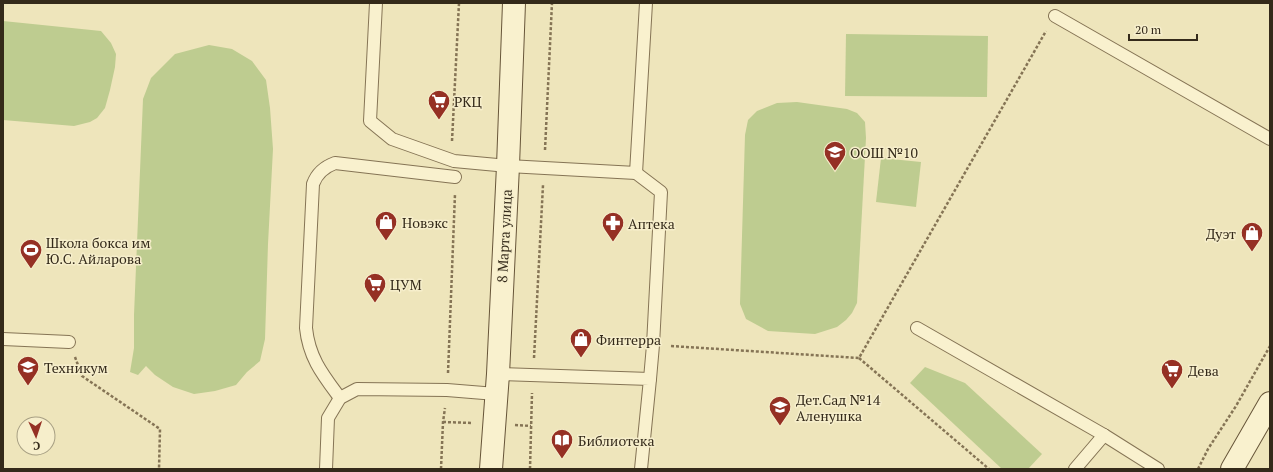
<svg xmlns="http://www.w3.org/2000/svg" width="1273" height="472" font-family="'PT Serif',serif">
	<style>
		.green { fill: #becc90 }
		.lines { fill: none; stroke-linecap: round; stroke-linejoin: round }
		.lane-casing { stroke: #857455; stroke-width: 14 }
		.secondary-casing { stroke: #675539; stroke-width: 24 }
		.path { stroke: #857455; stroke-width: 2.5; stroke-dasharray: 3 2; stroke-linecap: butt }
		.lane { stroke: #f9f1ce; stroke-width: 12 }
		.secondary { stroke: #f9f1ce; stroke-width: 22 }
		.labels { text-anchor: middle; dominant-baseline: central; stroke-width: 3; stroke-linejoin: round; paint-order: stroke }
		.poi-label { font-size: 14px; fill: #342a1a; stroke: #f6eecb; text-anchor: start }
		.street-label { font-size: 14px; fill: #342a1a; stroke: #f6eecb }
	</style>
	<rect width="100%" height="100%" fill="#eee5bb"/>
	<g class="green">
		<polygon points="3,21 101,31 111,43 116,54 115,67 110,90 105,108 97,118 90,122 74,126 3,120"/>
		<polygon points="846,34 988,36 987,97 845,96"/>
		<polygon points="209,45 232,49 252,61 266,80 270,108 273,149 268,244 265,339 260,361 247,372 236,385 215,391 194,394 173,387 155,375 146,366 138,375 130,372 134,348 134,315 143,99 151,78 175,54"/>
		<polygon points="797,102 847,109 857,113 865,122 866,138 857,303 852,313 846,320 837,327 815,334 768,331 746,319 740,304 745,135 748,120 757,111 777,103"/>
		<polygon points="881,158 921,162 916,207 876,202"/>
		<polygon points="925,367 965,383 1042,454 1028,469 1002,469 910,383"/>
	</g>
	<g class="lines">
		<g class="lane-casing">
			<g id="lane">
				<polyline points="376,3 370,121 392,139 454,161 508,166 636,173 646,3"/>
				<polyline points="1055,16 1270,139"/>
				<polyline points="636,173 661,192 653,345 650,379"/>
				<polyline points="917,328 1104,435 1158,469"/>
				<polyline points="3,339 69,342"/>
				<polyline points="498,374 650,379 641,469"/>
				<path d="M340 398C323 375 309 358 306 328L313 184C317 173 324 167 335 163L455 177"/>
				<polyline points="326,469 328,418 340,398 357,389 447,390 496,394"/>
				<polyline points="1075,469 1104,435"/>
			</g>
		</g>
		<g class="secondary-casing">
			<g id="secondary">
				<polyline points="491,469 498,374 508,166 514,3"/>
				<polyline points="1232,469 1270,403"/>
			</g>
		</g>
		<g class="path">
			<polyline points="452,141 459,3"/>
			<polyline points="545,150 552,3"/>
			<polyline points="671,346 859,358 1046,31"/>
			<polyline points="75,357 82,376 160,429 159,469"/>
			<polyline points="534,358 543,185"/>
			<polyline points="859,358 989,469"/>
			<polyline points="448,373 455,194"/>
			<polyline points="443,422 473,423"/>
			<polyline points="515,425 531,426"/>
			<polyline points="441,469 443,422 445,408"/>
			<polyline points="530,469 532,393"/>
			<polyline points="1198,469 1208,449 1236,406 1270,346"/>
		</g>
		<use href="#lane" class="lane"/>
		<use href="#secondary" class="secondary"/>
	</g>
	<defs>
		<g id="supermarket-pin" transform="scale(1.15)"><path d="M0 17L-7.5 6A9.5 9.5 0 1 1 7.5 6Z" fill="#953024" stroke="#f6eecb"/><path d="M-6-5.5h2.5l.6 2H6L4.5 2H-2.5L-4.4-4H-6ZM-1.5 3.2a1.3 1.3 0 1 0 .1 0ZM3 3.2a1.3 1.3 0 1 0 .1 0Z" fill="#fff"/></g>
		<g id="school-pin" transform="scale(1.15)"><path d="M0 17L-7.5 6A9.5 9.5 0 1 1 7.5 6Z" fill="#953024" stroke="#f6eecb"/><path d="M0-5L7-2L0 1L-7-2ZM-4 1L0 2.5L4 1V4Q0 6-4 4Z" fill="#fff"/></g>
		<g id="shop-pin" transform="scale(1.15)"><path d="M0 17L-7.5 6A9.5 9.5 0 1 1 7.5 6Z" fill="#953024" stroke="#f6eecb"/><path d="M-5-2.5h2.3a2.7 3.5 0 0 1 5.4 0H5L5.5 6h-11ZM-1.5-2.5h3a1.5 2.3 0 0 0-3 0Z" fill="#fff"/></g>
		<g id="pharmacy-pin" transform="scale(1.15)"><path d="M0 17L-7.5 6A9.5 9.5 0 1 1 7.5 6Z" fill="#953024" stroke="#f6eecb"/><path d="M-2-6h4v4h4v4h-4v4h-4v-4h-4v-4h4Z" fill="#fff"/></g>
		<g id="stadium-pin" transform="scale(1.15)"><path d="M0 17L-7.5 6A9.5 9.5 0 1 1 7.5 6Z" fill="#953024" stroke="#f6eecb"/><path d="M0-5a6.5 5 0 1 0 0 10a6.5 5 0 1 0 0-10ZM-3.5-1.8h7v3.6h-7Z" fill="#fff"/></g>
		<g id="university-pin" transform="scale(1.15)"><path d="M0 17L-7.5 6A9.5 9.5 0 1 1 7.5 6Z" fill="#953024" stroke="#f6eecb"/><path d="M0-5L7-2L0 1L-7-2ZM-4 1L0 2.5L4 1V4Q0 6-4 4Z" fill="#fff"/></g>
		<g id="library-pin" transform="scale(1.15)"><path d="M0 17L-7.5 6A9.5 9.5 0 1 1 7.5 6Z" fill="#953024" stroke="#f6eecb"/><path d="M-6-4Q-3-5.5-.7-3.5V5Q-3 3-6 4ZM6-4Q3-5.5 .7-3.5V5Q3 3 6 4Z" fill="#fff"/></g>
	</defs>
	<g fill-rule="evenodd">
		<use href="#supermarket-pin" x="439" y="101"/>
		<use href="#school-pin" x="835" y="152"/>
		<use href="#shop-pin" x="386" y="222"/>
		<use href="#pharmacy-pin" x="613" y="223"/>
		<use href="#shop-pin" x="1252" y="233"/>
		<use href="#stadium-pin" x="31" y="250"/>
		<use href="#supermarket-pin" x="375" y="284"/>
		<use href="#shop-pin" x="581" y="339"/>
		<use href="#university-pin" x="28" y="367"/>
		<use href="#supermarket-pin" x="1172" y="370"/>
		<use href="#school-pin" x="780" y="407"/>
		<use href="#library-pin" x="562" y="440"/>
	</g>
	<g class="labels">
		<g class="poi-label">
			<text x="454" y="101">РКЦ</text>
			<text x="850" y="152">ООШ №10</text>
			<text x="402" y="222">Новэкс</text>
			<text x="628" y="223">Аптека</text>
			<text x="1236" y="233" text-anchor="end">Дуэт</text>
			<text x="46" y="242">Школа бокса им<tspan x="46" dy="16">Ю.С. Айларова</tspan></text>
			<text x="390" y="284">ЦУМ</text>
			<text x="596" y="339">Финтерра</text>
			<text x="44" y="367">Техникум</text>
			<text x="1188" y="370">Дева</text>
			<text x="796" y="399">Дет.Сад №14<tspan x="796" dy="16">Аленушка</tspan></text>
			<text x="578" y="440">Библиотека</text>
		</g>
		<g class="street-label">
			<text transform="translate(504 236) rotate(-87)">8 Марта улица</text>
		</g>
	</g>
	<rect width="1273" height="472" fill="none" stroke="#342a1a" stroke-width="8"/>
	<g transform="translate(36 436) rotate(177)"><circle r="19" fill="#f6eecb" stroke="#a8a084"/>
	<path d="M0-3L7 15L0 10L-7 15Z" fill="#953024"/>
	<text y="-6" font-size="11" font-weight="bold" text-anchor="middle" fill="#342a1a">С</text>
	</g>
	<path d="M1129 34v6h68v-6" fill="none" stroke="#342a1a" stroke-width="2"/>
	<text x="1135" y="34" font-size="12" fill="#342a1a" stroke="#f6eecb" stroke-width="3" paint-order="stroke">20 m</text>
</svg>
